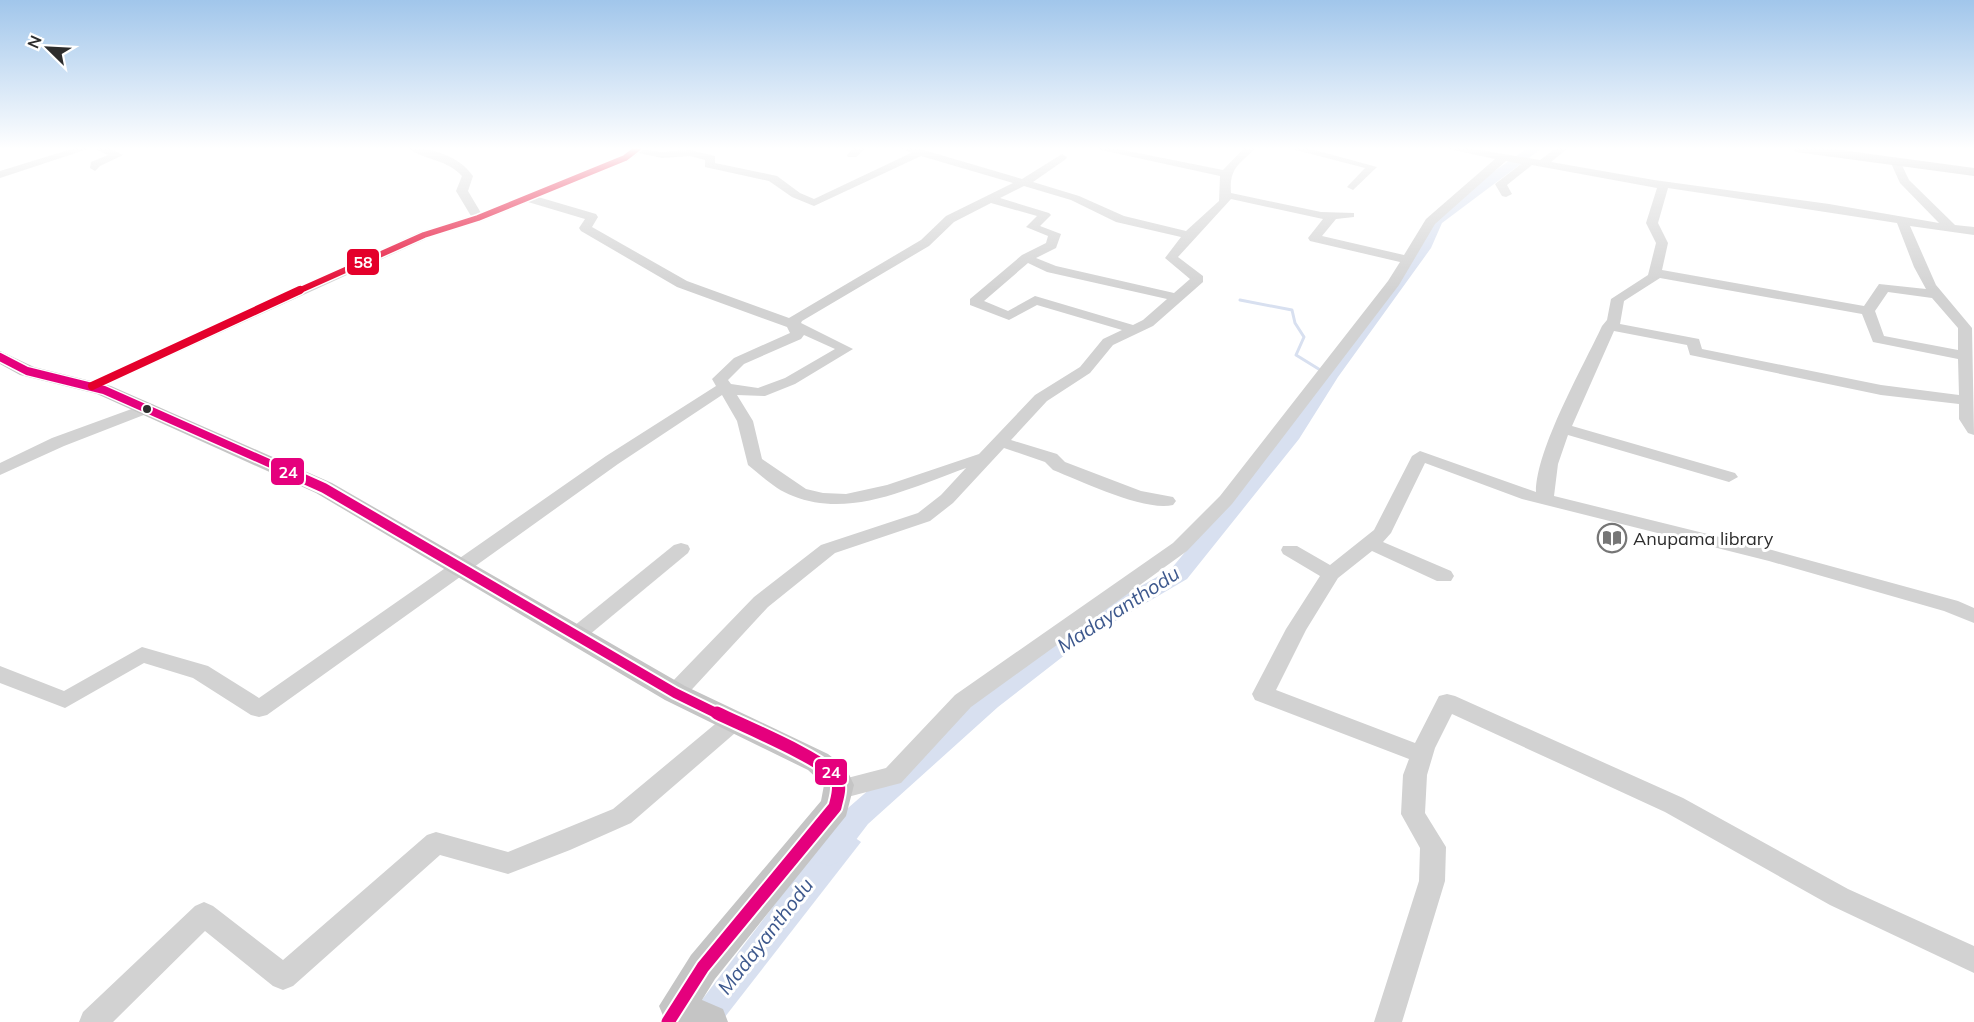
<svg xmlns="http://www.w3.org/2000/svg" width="1974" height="1022" font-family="Mulish,sans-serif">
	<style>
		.water { fill: #d8e0f0 }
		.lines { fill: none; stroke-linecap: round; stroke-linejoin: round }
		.stream { stroke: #d8e0f0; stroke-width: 3 }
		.river { fill: #d8e0f0; fill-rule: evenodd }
		.minor { fill: #d2d2d2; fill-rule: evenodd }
		.major { fill: #c5c5c5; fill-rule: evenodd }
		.bus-1-far2-casing { stroke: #fff; stroke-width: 11 }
		.bus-1-far1-casing { stroke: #fff; stroke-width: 14 }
		.bus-1-casing { stroke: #fff; stroke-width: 17 }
		.bus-2-far1-casing { stroke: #fff; stroke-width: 9 }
		.bus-2-casing { stroke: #fff; stroke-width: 11 }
		.bus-1-far2 { stroke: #e5007d; stroke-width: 8 }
		.bus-1-far1 { stroke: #e5007d; stroke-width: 10 }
		.bus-1 { stroke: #e5007d; stroke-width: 13 }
		.bus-2-far1 { stroke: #e4002b; stroke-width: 6 }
		.bus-2 { stroke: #e4002b; stroke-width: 8 }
		.bus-dot { fill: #2d2d2d; stroke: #fff; stroke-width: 2 }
		.labels { text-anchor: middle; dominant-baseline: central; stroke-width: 6; stroke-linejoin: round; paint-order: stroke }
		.poi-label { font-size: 18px; fill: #2d2d2d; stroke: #fff; text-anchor: start }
		.water-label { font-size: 20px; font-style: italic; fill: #3d588d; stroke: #fff }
		.line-badge { stroke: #fff; stroke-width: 2 }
		.badge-label { font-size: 16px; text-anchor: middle; font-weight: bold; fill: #fff }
	</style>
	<rect width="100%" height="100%" fill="#fff"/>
	<polygon class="water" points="836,824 861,842 721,1022 685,1022"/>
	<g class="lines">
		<polyline class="stream" points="1240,300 1292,310 1295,323 1304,337 1296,355 1330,376"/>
		<polygon class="river" points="1528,148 1542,148 1442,223 1431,248 1338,377 1299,439 1187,579 1088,637 998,707 868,824 839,862 829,866 819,862 814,853 848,808 980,693 1072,625 1171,569 1285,432 1325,371 1417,248 1431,218 1445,205"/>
		<g class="minor">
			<polygon points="75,148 91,148 0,178 0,171"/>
			<polygon points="93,148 109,148 123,155 100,166 95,171 90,168 91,162 108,155"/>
			<path d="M407 148C432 148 458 155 473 176L468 191 481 213 621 156 631 148 662 152 690 150 715 156V163L777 176 800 193 814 199 911 153 900 148H917L1022 179 1062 154 1067 157 1066 159 1033 182 1079 196 1124 216 1186 231 1219 201 1220 176 1092 148H1113L1223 170 1244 148H1256C1240 164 1229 167 1231 193L1321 212 1354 213V217L1336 219 1322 236 1404 255 1426 219 1495 159 1444 148H1468L1540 160 1556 148H1568L1551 162 1654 180 1829 204 1939 223 1900 183 1890 161 1899 159 1909 180 1955 225 1974 227V235L1910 226 1936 285 1972 328 1974 435 1968 433 1959 419V404L1881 395 1695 356 1690 355 1687 345 1614 331 1572 426 1735 473 1738 477 1729 482 1568 435 1558 464 1554 496 1772 550 1958 601 1974 608V623L1944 611 1769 561 1522 499 1425 463 1391 533 1383 542 1451 571 1454 576 1451 581H1437L1372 551 1338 578 1306 630 1276 690 1415 743 1439 696 1447 694 1455 696 1683 798 1848 889 1974 946V973L1830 905 1665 812 1452 714 1435 748 1427 775 1425 813 1446 847 1445 881 1402 1022H1374L1419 881 1420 848 1401 814 1403 775 1409 759 1255 700 1252 694 1286 629 1320 576 1283 554 1281 550 1283 546H1297L1330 565 1374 530 1412 456 1420 451 1536 492C1536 449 1583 367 1602 326L1607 320 1611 299 1648 275 1656 243 1646 223 1657 188 1532 165 1507 185 1512 194 1506 197 1502 196 1495 184 1521 164 1506 161 1435 224 1399 285 1232 504 1187 551 971 707 901 783 840 799 832 796 828 789 832 782 886 768 955 695 1173 543 1220 496 1388 281 1400 262 1310 241 1308 238 1323 219 1231 199 1178 257 1203 276V282L1153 326 1113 345 1090 373 1047 401 1011 440 1057 454 1065 462 1141 491 1173 497 1176 501 1173 505C1145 512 1081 481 1053 470L1045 462 1004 448 953 503 930 521 835 553 768 607 683 699 675 701 667 699 664 693 667 687 754 597 821 545 918 513 941 495 966 468C912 487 851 519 793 496 776 490 762 476 748 465L737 421 722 395 618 464 267 715 259 717 251 715 193 678 144 663 65 708 0 683V666L64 691 142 647 208 666 259 698 606 456 716 386 712 379 734 358 790 333 787 327 677 287 581 231 579 228 585 219 528 202 482 221 428 238 97 389H87L84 386 87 383 420 232 471 216 456 191 462 176C447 159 424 160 407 148ZM639 153 662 158 690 156 705 160V167L769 181 792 197 814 206 921 156 1013 183 946 216 921 240 789 318 687 281 592 227 598 217 596 214 538 197 629 160ZM1024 186 1071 200 1116 222 1181 237 1165 258 1190 279 1174 293 1056 266 1036 258 1056 248 1061 234 1040 226 1051 215 1049 213 1000 198ZM1668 188 1897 223 1914 267 1926 289 1879 284 1864 306 1662 270 1668 243 1658 223ZM991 203 1037 216 1026 227 1048 236 1046 243 1022 255 970 299V305L1009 320 1037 305 1122 330 1103 339 1080 367 1035 395 979 454 887 485 846 494 823 493 806 489 762 459 753 421 737 395 765 396 795 384 853 349 801 323 802 321 929 246 954 222ZM1028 263 1047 272 1167 299 1143 320 1133 325 1035 296 1008 311 984 301ZM1660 278 1862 314 1873 342 1958 359 1959 395 1881 385 1702 349 1699 339 1620 324 1624 301ZM1888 292 1932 298 1958 328V350L1884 336 1875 311ZM804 335 835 349 785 378 758 388 731 384 728 380 744 364 801 339Z"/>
			<polygon points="853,148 865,148 865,149 856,157 848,157 847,155"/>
			<polygon points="1288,148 1307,148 1377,167 1353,190 1347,187 1365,168"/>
			<polygon points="148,403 154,405 156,408 154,411 64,446 0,475 0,463 52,438"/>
			<polygon points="681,543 688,545 690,549 688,553 583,640 576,642 569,640 566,635 569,630 674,545"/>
			<polygon points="734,712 742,715 745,721 742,727 631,823 570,850 508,874 440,855 293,986 283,990 273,986 205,931 113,1022 79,1022 83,1012 195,906 204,902 213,906 283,960 427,835 436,832 508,852 552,834 613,809 726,715"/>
		</g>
		<g class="major">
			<polygon points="1790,148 1826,148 1974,168 1974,176 1796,152"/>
			<polygon points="0,351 34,367 111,386 332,483 685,686 828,754 846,768 854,785 846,816 715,979 702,1000 723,1009 728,1022 672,1022 664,1018 659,1006 691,955 821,801 824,785 808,770 665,700 316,493 97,394 20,375 0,364"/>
		</g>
		<g class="bus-1-far2-casing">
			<polyline id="bus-1-far2" points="0,357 27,371 104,390 298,476"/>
		</g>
		<g class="bus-1-far1-casing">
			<polyline id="bus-1-far1" points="295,475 324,488 675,693 720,715"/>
		</g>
		<g class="bus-1-casing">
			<path id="bus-1" d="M668 1022 703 967 835 807C837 798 841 788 837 779 827 760 741 725 717 713"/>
		</g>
		<g class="bus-2-far1-casing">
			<polyline id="bus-2-far1" points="296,292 424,235 478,218 625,158 638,148"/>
		</g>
		<g class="bus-2-casing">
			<polyline id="bus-2" points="92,386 300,290"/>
		</g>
		<use href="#bus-1-far2" class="bus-1-far2"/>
		<use href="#bus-1-far1" class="bus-1-far1"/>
		<use href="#bus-1" class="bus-1"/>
		<use href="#bus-2-far1" class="bus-2-far1"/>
		<use href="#bus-2" class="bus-2"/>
	</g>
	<linearGradient id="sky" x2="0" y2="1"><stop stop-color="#a1c6eb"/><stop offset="0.51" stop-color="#fff"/><stop offset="1" stop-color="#fff" stop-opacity="0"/></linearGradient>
	<rect width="1974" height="291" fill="url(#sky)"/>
	<defs>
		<g id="library-ring" transform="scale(1.5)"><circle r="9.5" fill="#fff" stroke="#767676" stroke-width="1.5"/><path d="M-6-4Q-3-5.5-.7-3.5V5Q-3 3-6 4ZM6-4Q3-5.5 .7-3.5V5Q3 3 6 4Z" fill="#767676"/></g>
	</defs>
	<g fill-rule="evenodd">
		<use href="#library-ring" x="1612" y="538"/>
	</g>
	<circle class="bus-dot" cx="147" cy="409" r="5"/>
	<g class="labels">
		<g class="poi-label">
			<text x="1633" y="538">Anupama library</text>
		</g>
		<g class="water-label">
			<text transform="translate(1118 609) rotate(-33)">Madayanthodu</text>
			<text transform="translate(765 936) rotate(-52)">Madayanthodu</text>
		</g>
	</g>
	<g class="line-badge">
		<rect x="346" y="248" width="34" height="28" rx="6" fill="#e4002b"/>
		<rect x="270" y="457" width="35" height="29" rx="6" fill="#e5007d"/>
		<rect x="814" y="758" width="34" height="28" rx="6" fill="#e5007d"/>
	</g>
	<g class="badge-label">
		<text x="363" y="268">58</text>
		<text x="288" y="478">24</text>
		<text x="831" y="778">24</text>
	</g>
	<g transform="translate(48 48) rotate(294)" stroke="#ffffff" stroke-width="4.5" paint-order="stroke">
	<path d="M0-4.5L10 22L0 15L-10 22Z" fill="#2d2d2d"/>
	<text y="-9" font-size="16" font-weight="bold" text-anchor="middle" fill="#2d2d2d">N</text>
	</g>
</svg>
